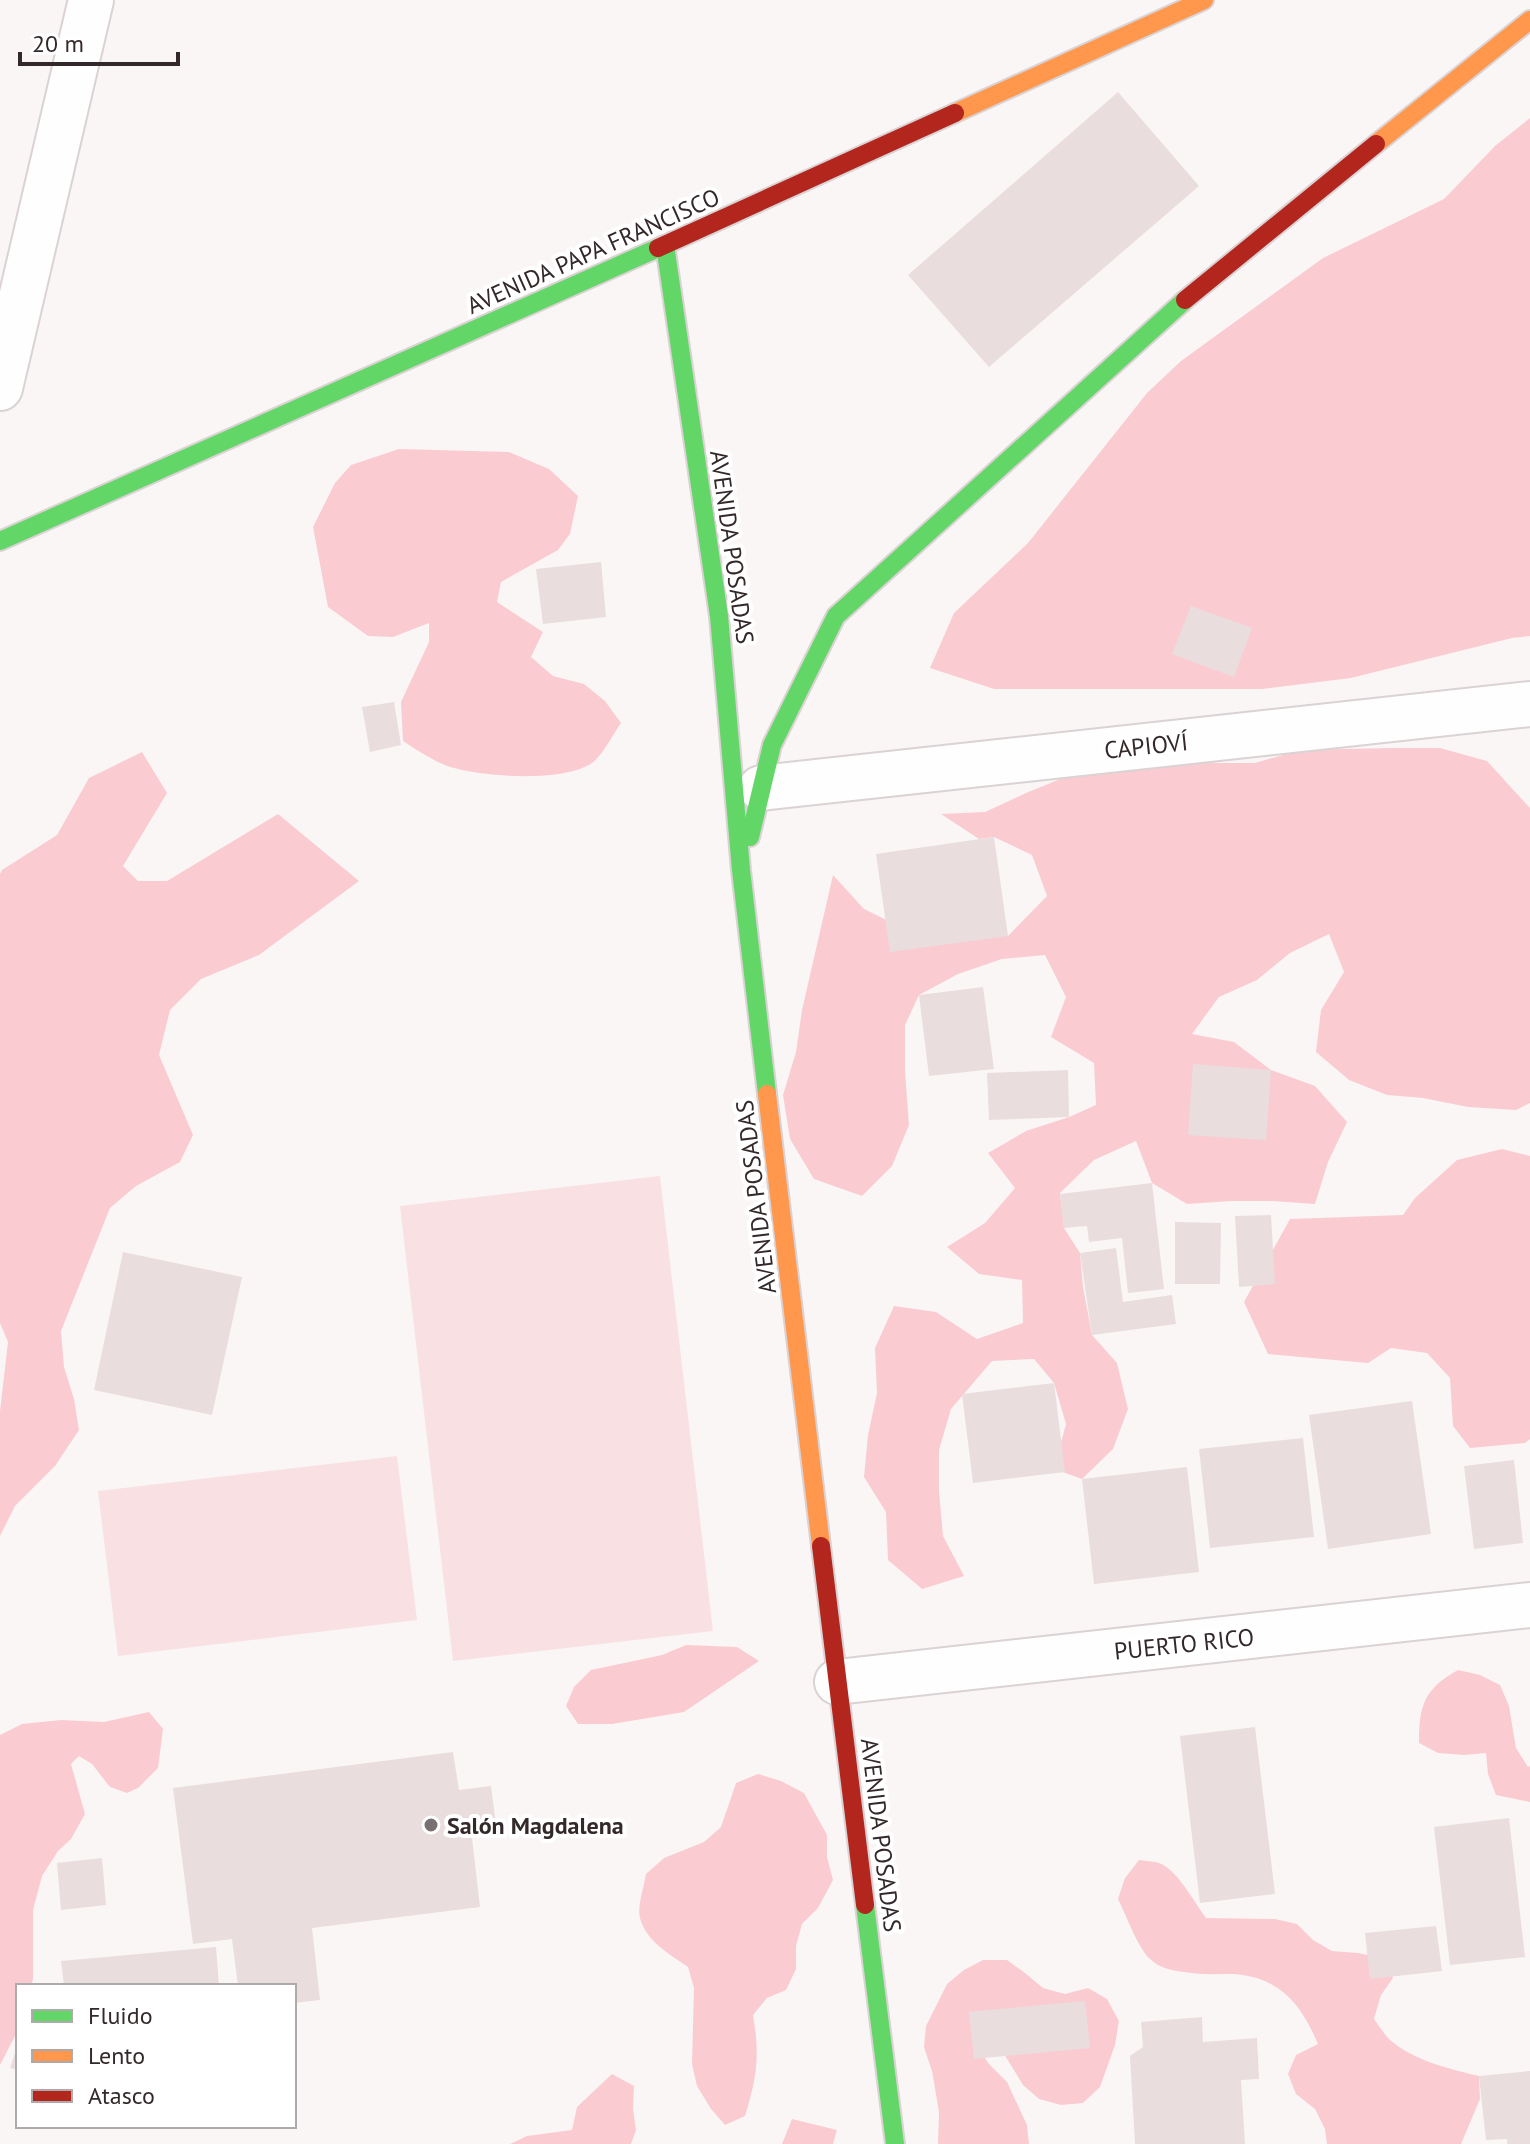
<svg xmlns="http://www.w3.org/2000/svg" width="1530" height="2144" font-family="'PT Sans',sans-serif">
	<style>
		.green { fill: #f9e1e3 }
		.forest { fill: #faccd1 }
		.building { fill: #eaddde }
		.lines { fill: none; stroke-linecap: round; stroke-linejoin: round }
		.street-casing { stroke: #dad2d3; stroke-width: 48 }
		.fast-casing { stroke: #dad2d3; stroke-width: 22 }
		.slow-casing { stroke: #dad2d3; stroke-width: 22 }
		.jam-casing { stroke: #dad2d3; stroke-width: 22 }
		.street { stroke: #fefefe; stroke-width: 44 }
		.fast { stroke: #63d668; stroke-width: 18 }
		.slow { stroke: #ff974d; stroke-width: 18 }
		.jam { stroke: #b3261e; stroke-width: 18 }
		.poi-dot { fill: #797171; stroke: #fff; stroke-width: 3 }
		.labels { text-anchor: middle; dominant-baseline: central; stroke-width: 8; stroke-linejoin: round; paint-order: stroke }
		.street-label { font-size: 24px; fill: #34292a; stroke: #fff }
		.poi-label { font-size: 24px; font-weight: bold; fill: #34292a; stroke: #fff; text-anchor: start }
	</style>
	<rect width="100%" height="100%" fill="#faf6f6"/>
	<g class="green">
		<polygon points="660,1176 713,1631 453,1661 400,1206"/>
		<polygon points="397,1456 417,1620 118,1656 98,1491"/>
	</g>
	<g class="forest">
		<polygon points="1530,118 1530,636 1512,638 1351,678 1262,689 994,689 930,668 954,613 1028,543 1147,393 1181,361 1323,258 1444,199 1495,146"/>
		<path d="M399 449 509 452 549 469 578 496 570 534 558 550 501 582 497 602 543 632 531 657 553 676 584 684 605 701 621 723C614 733 602 756 592 763 564 782 491 777 458 769 439 765 420 752 403 741L401 702 429 642V623L393 637 368 636 328 607 313 527 335 483 351 465Z"/>
		<polygon points="1391,748 1440,748 1487,761 1530,808 1530,1103 1516,1110 1468,1107 1423,1098 1387,1095 1349,1080 1316,1052 1321,1010 1344,972 1329,934 1290,953 1257,980 1219,997 1192,1034 1234,1042 1271,1070 1315,1086 1347,1122 1328,1162 1315,1204 1272,1201 1232,1201 1187,1204 1152,1183 1136,1141 1094,1160 1060,1193 1064,1228 1080,1253 1083,1287 1092,1335 1117,1363 1128,1409 1113,1449 1082,1479 1054,1469 1066,1424 1054,1383 1034,1359 992,1361 951,1409 939,1450 939,1491 943,1536 964,1576 922,1589 888,1560 886,1512 864,1477 868,1435 877,1393 875,1348 894,1306 936,1312 977,1339 1023,1323 1022,1280 979,1274 947,1247 985,1223 1015,1188 988,1153 1026,1131 1069,1117 1096,1105 1094,1063 1051,1037 1066,997 1045,955 1002,959 958,974 919,995 905,1025 905,1071 909,1125 892,1166 862,1196 814,1179 790,1139 783,1095 796,1052 802,1010 833,875 864,909 909,931 955,931 1008,936 1047,896 1032,855 994,837 979,839 941,814 985,812 1026,793 1070,775 1113,763 1255,763 1300,750"/>
		<polygon points="142,752 167,793 123,866 138,881 167,881 278,814 359,881 259,955 201,979 170,1010 159,1055 193,1135 180,1162 136,1186 110,1208 61,1331 64,1367 74,1399 79,1430 55,1466 15,1506 0,1536 0,1411 8,1342 0,1323 0,874 2,870 57,835 89,778"/>
		<polygon points="1502,1149 1530,1156 1530,1439 1525,1443 1470,1448 1453,1426 1450,1378 1427,1353 1391,1348 1368,1363 1268,1354 1244,1302 1290,1219 1403,1215 1415,1198 1457,1160"/>
		<polygon points="686,1645 737,1647 759,1661 684,1712 612,1724 578,1724 566,1706 574,1687 591,1670 662,1655"/>
		<path d="M1458 1670 1480 1675 1500 1685 1509 1706 1516 1748 1528 1767 1530 1766V1802L1496 1795 1488 1774 1486 1753 1464 1755 1438 1753 1419 1743C1419 1705 1424 1689 1458 1670Z"/>
		<polygon points="149,1712 163,1729 158,1768 138,1788 127,1793 110,1787 92,1764 79,1756 71,1764 85,1814 71,1839 58,1851 42,1876 33,1910 33,1979 31,1986 18,1986 18,2030 0,2065 0,1735 22,1724 61,1720 104,1722"/>
		<path d="M758 1774 781 1781 804 1793 827 1835V1857L833 1880 818 1908 802 1924 796 1946V1969L786 1990 767 1998 753 2015C760 2055 757 2077 745 2116L725 2125 711 2109 697 2086 692 2064 694 1988 688 1967C669 1954 646 1941 640 1918 637 1906 644 1887 646 1874L664 1858 704 1842 721 1827 736 1783Z"/>
		<path d="M1139 1860C1145 1861 1153 1861 1159 1863 1177 1869 1194 1902 1206 1918L1275 1919 1297 1924 1313 1940 1332 1951 1358 1953 1383 1958 1393 1978 1381 1995 1374 2019C1379 2026 1384 2034 1390 2040 1413 2060 1449 2069 1479 2076L1480 2099 1461 2144H1327L1325 2129 1315 2109 1296 2094 1288 2074 1296 2055 1318 2044C1301 2004 1280 1977 1233 1974 1217 1974 1201 1975 1184 1972 1173 1971 1159 1968 1150 1959 1138 1948 1126 1915 1118 1899L1125 1878Z"/>
		<polygon points="983,1960 1007,1960 1025,1973 1043,1988 1065,1994 1088,1988 1107,1999 1119,2021 1115,2045 1100,2087 1083,2103 1061,2105 1039,2099 1023,2085 1001,2049 976,2045 989,2064 1007,2082 1027,2125 1029,2144 938,2144 939,2112 932,2071 924,2047 926,2026 947,1984 964,1970"/>
		<polygon points="612,2074 634,2086 633,2109 636,2130 631,2144 510,2144 527,2136 572,2130 577,2107"/>
		<polygon points="792,2119 837,2130 833,2144 782,2144"/>
	</g>
	<g class="building">
		<polygon points="1118,92 1199,186 989,367 908,275"/>
		<polygon points="601,562 606,617 543,624 536,569"/>
		<polygon points="1191,606 1252,628 1234,677 1172,654"/>
		<polygon points="394,702 401,745 370,752 362,707"/>
		<polygon points="994,837 1008,936 890,952 876,854"/>
		<polygon points="983,987 994,1069 929,1076 919,995"/>
		<polygon points="1193,1064 1271,1070 1266,1140 1188,1135"/>
		<polygon points="1068,1070 1069,1117 989,1120 987,1073"/>
		<polygon points="1152,1183 1164,1289 1128,1293 1122,1238 1089,1242 1087,1226 1064,1228 1060,1194"/>
		<polygon points="1271,1215 1275,1284 1239,1287 1235,1216"/>
		<polygon points="1175,1222 1221,1223 1220,1284 1175,1284"/>
		<polygon points="1116,1248 1123,1302 1172,1295 1176,1324 1092,1335 1080,1253"/>
		<polygon points="123,1252 242,1277 212,1415 94,1390"/>
		<polygon points="1054,1383 1065,1472 973,1483 962,1394"/>
		<polygon points="1412,1401 1431,1534 1328,1549 1309,1415"/>
		<polygon points="1303,1438 1314,1537 1210,1548 1199,1449"/>
		<polygon points="1514,1460 1523,1543 1474,1549 1464,1466"/>
		<polygon points="1187,1467 1199,1572 1094,1584 1082,1479"/>
		<polygon points="1255,1727 1275,1894 1200,1903 1180,1736"/>
		<polygon points="453,1752 459,1790 491,1786 496,1825 471,1829 480,1907 312,1928 320,2000 294,2003 294,1986 238,1986 232,1939 193,1944 173,1788"/>
		<polygon points="1509,1818 1525,1957 1450,1965 1434,1827"/>
		<polygon points="102,1858 106,1905 61,1910 57,1863"/>
		<polygon points="1436,1926 1442,1971 1370,1979 1365,1933"/>
		<polygon points="216,1947 219,1986 64,1986 61,1961"/>
		<polygon points="1085,2001 1090,2048 974,2059 969,2012"/>
		<polygon points="1202,2017 1203,2042 1257,2038 1259,2079 1241,2080 1245,2144 1135,2144 1130,2056 1143,2047 1141,2022"/>
		<polygon points="18,2044 18,2070 10,2068"/>
		<polygon points="1530,2071 1530,2144 1507,2144 1507,2139 1486,2140 1479,2076"/>
	</g>
	<g class="lines">
		<g class="street-casing">
			<g id="street">
				<polyline points="0,388 91,0"/>
				<polyline points="761,788 1530,704"/>
				<polyline points="837,1682 1530,1605"/>
			</g>
		</g>
		<g class="fast-casing">
			<g id="fast">
				<polyline points="665,245 719,616 741,870 767,1094"/>
				<polyline points="0,541 658,248"/>
				<polyline points="750,837 772,745 836,616 1185,300"/>
				<polyline points="865,1905 895,2144"/>
			</g>
		</g>
		<g class="slow-casing">
			<g id="slow">
				<polyline points="955,113 1204,0"/>
				<polyline points="1376,144 1530,20"/>
				<polyline points="767,1094 821,1546"/>
			</g>
		</g>
		<g class="jam-casing">
			<g id="jam">
				<polyline points="658,248 955,113"/>
				<polyline points="1185,300 1376,144"/>
				<polyline points="821,1546 865,1905"/>
			</g>
		</g>
		<use href="#street" class="street"/>
		<use href="#fast" class="fast"/>
		<use href="#slow" class="slow"/>
		<use href="#jam" class="jam"/>
	</g>
	<circle class="poi-dot" cx="431" cy="1825" r="8"/>
	<g class="labels">
		<g class="street-label">
			<text transform="translate(593 251) rotate(-24)">AVENIDA PAPA FRANCISCO</text>
			<text transform="translate(732 547) rotate(82)">AVENIDA POSADAS</text>
			<text transform="translate(1146 746) rotate(-6)">CAPIOVÍ</text>
			<text transform="translate(756 1197) rotate(-97)">AVENIDA POSADAS</text>
			<text transform="translate(1184 1644) rotate(-6)">PUERTO RICO</text>
			<text transform="translate(881 1835) rotate(83)">AVENIDA POSADAS</text>
		</g>
		<g class="poi-label">
			<text x="447" y="1825">Salón Magdalena</text>
		</g>
	</g>
	<rect x="16" y="1984" width="280" height="144" fill="#ffffff" stroke="#aea9aa" stroke-width="2"/>
	<rect x="32" y="2010" width="40" height="12" fill="#63d668" stroke="#aea9aa" stroke-width="2"/>
	<text x="88" y="2024" font-size="24" fill="#34292a">Fluido</text>
	<rect x="32" y="2050" width="40" height="12" fill="#ff974d" stroke="#aea9aa" stroke-width="2"/>
	<text x="88" y="2064" font-size="24" fill="#34292a">Lento</text>
	<rect x="32" y="2090" width="40" height="12" fill="#b3261e" stroke="#aea9aa" stroke-width="2"/>
	<text x="88" y="2104" font-size="24" fill="#34292a">Atasco</text>
	<path d="M20 52v12h158v-12" fill="none" stroke="#34292a" stroke-width="4"/>
	<text x="32" y="52" font-size="24" fill="#34292a" stroke="#ffffff" stroke-width="6" paint-order="stroke">20 m</text>
</svg>
